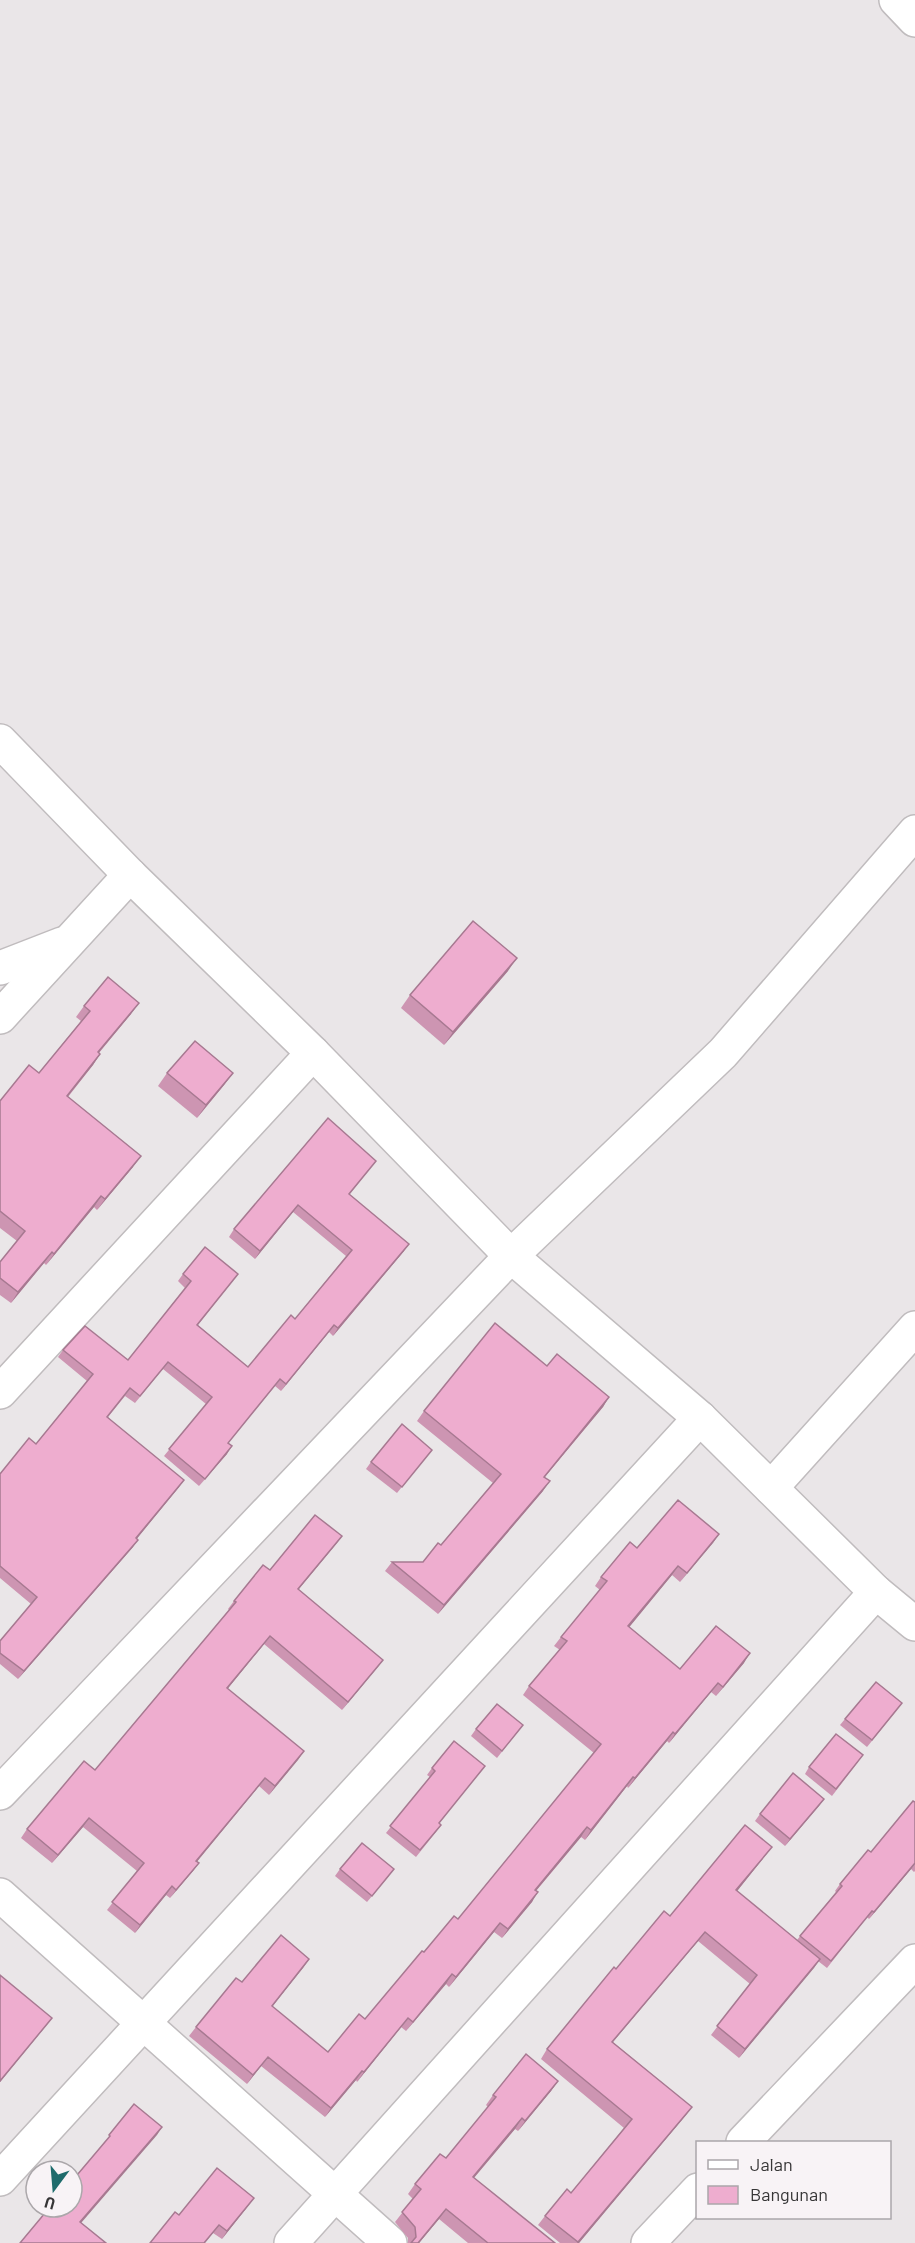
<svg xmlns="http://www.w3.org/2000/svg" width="915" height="2243" font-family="Barlow,sans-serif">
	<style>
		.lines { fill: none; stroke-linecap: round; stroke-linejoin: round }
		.street-casing { stroke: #c0bcbe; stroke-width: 36 }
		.street { stroke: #fff; stroke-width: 33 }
		.wall { fill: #cd95b2 }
		.shaded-wall { fill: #a77991 }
		.building { fill: #eeadcf; stroke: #a77991; stroke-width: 1.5 }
	</style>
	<rect width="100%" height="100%" fill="#eae6e8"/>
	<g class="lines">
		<g class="street-casing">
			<g id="street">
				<polyline points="896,0 915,20"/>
				<polyline points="0,741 130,875 313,1053 511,1256 700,1418 876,1592 915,1624"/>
				<polyline points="0,968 62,944"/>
				<polyline points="0,1017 130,875"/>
				<polyline points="0,1392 313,1053"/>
				<polyline points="771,1488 915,1328"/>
				<polyline points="0,1793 511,1256 723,1053 915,832"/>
				<polyline points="0,1895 390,2243"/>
				<polyline points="743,2142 915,1961"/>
				<polyline points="0,2179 700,1418"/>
				<polyline points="291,2243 876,1592"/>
				<polyline points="648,2243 698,2190"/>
			</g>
		</g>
		<use href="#street" class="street"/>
	</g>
	<g class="wall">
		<polygon points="508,971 444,1045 401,1008 410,995"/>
		<polygon points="84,1006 131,1014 99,1053 100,1054 93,1065 68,1097 133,1167 97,1210 94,1207 46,1265 44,1263 11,1303 0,1295 0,1262 17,1241 0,1228 0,1101 39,1073 81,1021 76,1017"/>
		<polygon points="167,1073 233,1073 224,1085 197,1118 158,1086"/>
		<polygon points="376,1161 349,1195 404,1251 333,1336 329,1332 281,1391 275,1386 228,1443 227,1454 199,1486 164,1456 206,1404 163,1369 135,1403 125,1396 108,1417 179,1487 136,1539 133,1547 18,1679 0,1664 0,1641 31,1604 0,1578 0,1474 36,1444 87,1381 58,1357 63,1350 128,1360 185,1288 178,1281 183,1274 238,1274 198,1325 248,1367 295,1319 346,1256 293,1212 255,1259 229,1237 234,1229"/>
		<polygon points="547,1366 609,1397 603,1407 545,1477 543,1491 438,1614 385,1571 392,1562 423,1562 441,1545 493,1483 417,1421 424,1411"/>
		<polygon points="427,1456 397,1493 366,1469 371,1462"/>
		<polygon points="719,1534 680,1582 672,1575 629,1627 680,1669 744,1663 716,1696 711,1692 669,1743 667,1741 628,1788 627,1786 585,1840 581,1837 536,1891 532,1902 502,1938 494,1932 449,1987 446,1984 406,2031 401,2027 357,2082 356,2080 325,2117 261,2066 247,2084 189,2036 196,2027 242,1982 309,1959 272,2007 328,2052 365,2019 424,1952 458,1919 594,1753 523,1695 529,1686 560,1650 554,1646 561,1637 600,1590 595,1586 601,1577 637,1548"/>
		<polygon points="342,1536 336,1544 298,1590 383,1660 342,1710 264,1644 227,1689 304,1751 269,1795 259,1786 197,1861 199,1863 193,1871 170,1898 166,1895 135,1933 107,1910 137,1871 83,1827 52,1863 21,1838 27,1829 95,1770 229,1610 228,1609 234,1601 270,1570"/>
		<polygon points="897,1710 867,1747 840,1725 845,1719"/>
		<polygon points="523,1725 497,1758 471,1736 476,1729"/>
		<polygon points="858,1762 832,1796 805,1774 809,1767"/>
		<polygon points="485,1766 439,1823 441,1825 436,1832 416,1857 386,1833 430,1777 427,1775 432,1768"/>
		<polygon points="824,1799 785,1846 755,1821 760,1814"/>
		<polygon points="915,1802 915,1871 914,1872 911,1869 869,1919 867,1917 827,1968 818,1961 739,2058 711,2035 750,1984 698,1941 613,2042 692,2107 685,2116 579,2243 560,2243 538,2225 545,2216 571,2193 624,2128 541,2059 547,2049 616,1969 670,1916 765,1856 737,1891 797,1940 836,1892 835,1891 840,1884 871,1852"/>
		<polygon points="340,1869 389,1876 367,1902 335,1876"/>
		<polygon points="558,2081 551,2091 518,2131 515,2129 474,2178 555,2243 468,2243 439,2219 419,2243 408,2243 408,2238 395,2222 413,2199 408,2194 415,2184 446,2158 488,2107 486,2105 493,2095"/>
		<polygon points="248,2206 222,2239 213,2233 205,2243 150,2243 179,2215"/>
	</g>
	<g class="shaded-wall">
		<polygon points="517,958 508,971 444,1045 453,1032"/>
		<polygon points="139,1003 131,1014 90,1063 98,1052"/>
		<polygon points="100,1054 93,1065 59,1107 67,1096"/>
		<polygon points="233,1073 224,1085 197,1118 206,1105"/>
		<polygon points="141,1156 133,1167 97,1210 105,1199"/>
		<polygon points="101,1196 94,1207 46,1265 54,1254"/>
		<polygon points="298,1205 293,1212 255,1259 260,1251"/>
		<polygon points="409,1244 404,1251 333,1336 338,1328"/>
		<polygon points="52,1252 44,1263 11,1303 18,1292"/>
		<polygon points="334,1325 329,1332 281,1391 286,1384"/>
		<polygon points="609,1397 603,1407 537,1486 544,1477"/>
		<polygon points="232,1446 227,1454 199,1486 205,1479"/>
		<polygon points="184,1480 179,1487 131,1546 136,1538"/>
		<polygon points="550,1481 543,1491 438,1614 444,1605"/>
		<polygon points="719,1534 713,1543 680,1582 687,1573"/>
		<polygon points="342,1536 336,1544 292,1597 298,1589"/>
		<polygon points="138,1540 133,1547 18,1679 24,1671"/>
		<polygon points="678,1566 672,1575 622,1636 628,1626"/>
		<polygon points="270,1636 264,1644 221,1697 227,1688"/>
		<polygon points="750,1653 744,1663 716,1696 723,1687"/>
		<polygon points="383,1660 377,1668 342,1710 348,1702"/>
		<polygon points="718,1683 711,1692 669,1743 675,1734"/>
		<polygon points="673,1732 667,1741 628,1788 635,1778"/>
		<polygon points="304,1751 298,1760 269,1795 275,1786"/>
		<polygon points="633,1777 627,1786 585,1840 591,1830"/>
		<polygon points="265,1778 259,1786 191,1869 196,1861"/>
		<polygon points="824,1799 819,1806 785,1846 790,1839"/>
		<polygon points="89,1818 83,1827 52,1863 58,1855"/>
		<polygon points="587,1827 581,1837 529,1899 535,1890"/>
		<polygon points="772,1847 765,1856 730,1900 736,1890"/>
		<polygon points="199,1863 193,1871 170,1898 176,1890"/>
		<polygon points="915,1863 911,1869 869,1919 874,1912"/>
		<polygon points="172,1886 166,1895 135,1933 140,1925"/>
		<polygon points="538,1892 532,1902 502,1938 508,1929"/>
		<polygon points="500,1923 494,1932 449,1987 456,1977"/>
		<polygon points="705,1932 698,1941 605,2051 612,2042"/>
		<polygon points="309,1959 303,1968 265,2015 272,2006"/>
		<polygon points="820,1959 814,1968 739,2058 745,2049"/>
		<polygon points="452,1974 446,1984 406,2031 413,2022"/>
		<polygon points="52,2018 45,2027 0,2082 0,2081"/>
		<polygon points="408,2018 401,2027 357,2082 364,2072"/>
		<polygon points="268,2057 247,2084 253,2075"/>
		<polygon points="362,2071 356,2080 325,2117 331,2108"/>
		<polygon points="558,2081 551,2091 518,2131 525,2121"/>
		<polygon points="692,2107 685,2116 579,2243 577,2243"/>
		<polygon points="522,2118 515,2129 466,2187 473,2177"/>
		<polygon points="162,2127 157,2135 75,2230 80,2222"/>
		<polygon points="254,2198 248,2206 222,2239 227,2231"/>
		<polygon points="446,2209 439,2219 419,2243 418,2243"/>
	</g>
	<g class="building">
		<polygon points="473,921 517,958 453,1032 410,995"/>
		<polygon points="108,977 139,1003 98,1052 100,1054 67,1096 141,1156 105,1199 101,1196 54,1254 52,1252 18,1292 0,1278 0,1262 25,1231 0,1211 0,1101 29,1065 39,1073 90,1011 84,1006"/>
		<polygon points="195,1041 233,1073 206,1105 167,1073"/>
		<polygon points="328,1118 376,1161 349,1194 409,1244 338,1328 334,1325 286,1384 280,1379 228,1443 232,1446 205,1479 169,1449 212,1397 168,1362 140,1396 130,1388 107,1417 184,1480 136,1538 138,1540 24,1671 0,1653 0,1641 37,1597 0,1566 0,1474 29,1438 36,1444 93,1374 63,1350 85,1326 128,1360 191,1281 183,1274 205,1247 238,1274 197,1325 248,1367 291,1315 295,1319 352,1250 298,1205 260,1251 234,1229"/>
		<polygon points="495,1323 547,1366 557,1354 609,1397 544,1477 550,1481 444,1605 392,1562 423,1562 438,1543 441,1545 501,1474 424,1411"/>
		<polygon points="402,1424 432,1450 402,1487 371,1462"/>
		<polygon points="678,1500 719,1534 687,1573 678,1566 628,1626 680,1669 716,1626 750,1653 723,1687 718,1683 675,1734 673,1732 635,1778 633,1777 591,1830 587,1827 535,1890 538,1892 508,1929 500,1923 456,1977 452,1974 413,2022 408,2018 364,2072 362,2071 331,2108 268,2057 253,2075 196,2027 236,1978 242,1982 281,1935 309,1959 272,2006 328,2052 359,2014 365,2019 422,1951 424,1952 454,1916 458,1919 601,1744 529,1686 567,1641 561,1637 607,1581 601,1577 630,1542 637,1548"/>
		<polygon points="315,1515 342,1536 298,1589 383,1660 348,1702 270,1636 227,1688 304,1751 275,1786 265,1778 196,1861 199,1863 176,1890 172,1886 140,1925 112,1902 144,1863 89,1818 58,1855 27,1829 84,1761 95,1770 236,1602 234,1601 263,1565 270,1570"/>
		<polygon points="876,1682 902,1703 872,1740 845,1719"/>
		<polygon points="497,1704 523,1725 502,1751 476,1729"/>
		<polygon points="836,1734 863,1755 836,1789 809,1767"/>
		<polygon points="454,1741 485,1766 439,1823 441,1825 420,1850 390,1826 435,1771 432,1768"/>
		<polygon points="793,1773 824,1799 790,1839 760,1814"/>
		<polygon points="913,1801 915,1802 915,1863 874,1912 872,1911 831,1961 800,1936 842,1886 840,1884 868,1850 871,1852"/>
		<polygon points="745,1825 772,1847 736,1890 820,1959 745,2049 717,2026 757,1975 705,1932 612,2042 692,2107 578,2242 545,2216 567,2189 571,2193 632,2119 547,2049 614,1967 616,1969 664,1911 670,1916"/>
		<polygon points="362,1843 394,1869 372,1896 340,1869"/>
		<polygon points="0,1975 52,2018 0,2081"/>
		<polygon points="526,2054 558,2081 525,2121 522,2118 473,2177 555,2243 488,2243 446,2209 418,2243 411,2243 416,2237 415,2227 402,2212 421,2189 415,2184 440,2154 446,2158 496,2097 493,2095"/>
		<polygon points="134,2104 162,2127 80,2222 106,2243 20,2243 50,2207 72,2207 72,2181 110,2136 109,2135"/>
		<polygon points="217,2168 254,2198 227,2231 219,2225 204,2243 150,2243 175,2212 179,2215"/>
	</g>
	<rect x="696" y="2141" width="195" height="78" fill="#f8f3f6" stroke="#aba7aa" stroke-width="1.5"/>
	<rect x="708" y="2160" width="30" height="9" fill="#ffffff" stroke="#aba7aa" stroke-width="1.5"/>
	<text x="750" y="2171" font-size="18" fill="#373637">Jalan</text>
	<rect x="708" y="2186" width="30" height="18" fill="#eeadcf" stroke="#aba7aa" stroke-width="1.5"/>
	<text x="750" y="2201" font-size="18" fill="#373637">Bangunan</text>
	<g transform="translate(54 2189) rotate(196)"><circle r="28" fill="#f8f3f6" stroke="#aba7aa" stroke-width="1.5"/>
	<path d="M0-4.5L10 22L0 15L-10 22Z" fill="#1e6b6c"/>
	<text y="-9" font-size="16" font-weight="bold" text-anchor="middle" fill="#373637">U</text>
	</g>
</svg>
